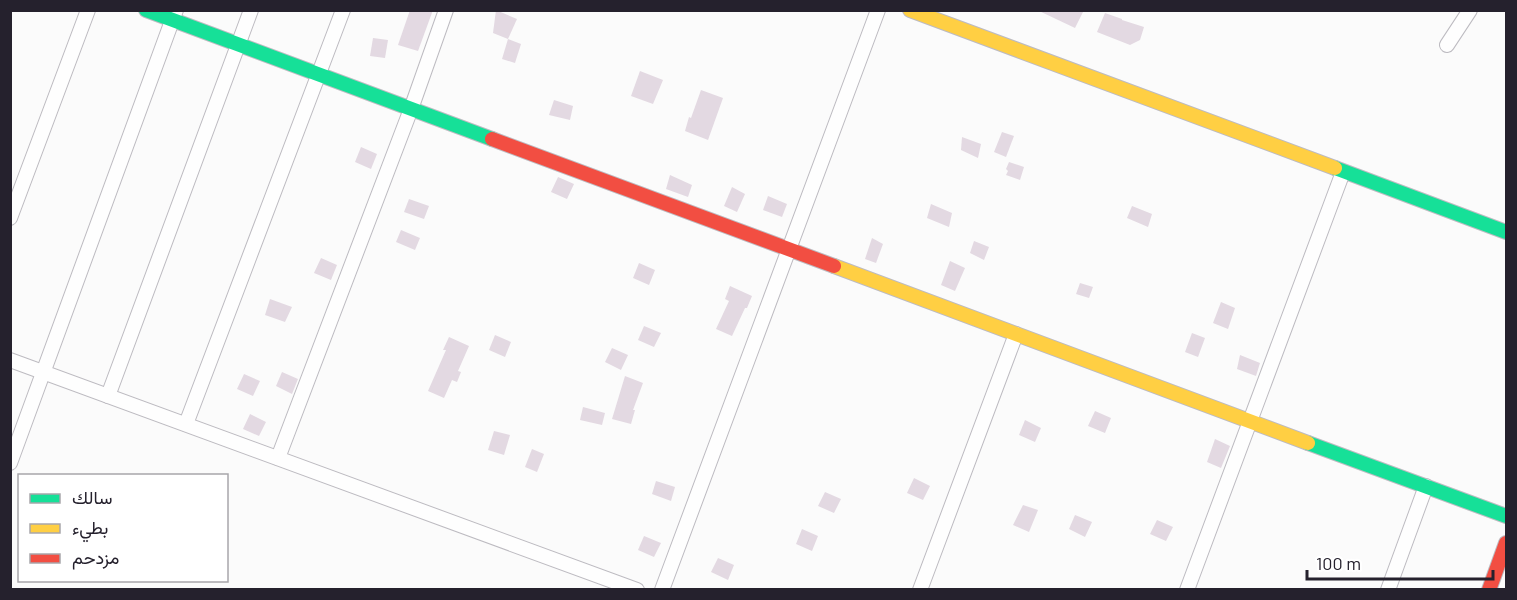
<svg xmlns="http://www.w3.org/2000/svg" width="1517" height="600" font-family="Barlow,Vazirmatn,sans-serif">
	<style>
		.building { fill: #e3d9e2 }
		.lines { fill: none; stroke-linecap: round; stroke-linejoin: round }
		.street-casing { stroke: #bdbbc1; stroke-width: 16 }
		.fast-casing { stroke: #bdbbc1; stroke-width: 16 }
		.slow-casing { stroke: #bdbbc1; stroke-width: 16 }
		.jam-casing { stroke: #bdbbc1; stroke-width: 16 }
		.street { stroke: #fefefe; stroke-width: 14 }
		.fast { stroke: #16e098; stroke-width: 14 }
		.slow { stroke: #ffcf43; stroke-width: 14 }
		.jam { stroke: #f24e42; stroke-width: 14 }
	</style>
	<rect width="100%" height="100%" fill="#fbfbfb"/>
	<g class="building">
		<polygon points="410,10 433,10 418,51 398,45"/>
		<polygon points="496,10 517,19 508,39 493,33"/>
		<polygon points="1037,10 1084,10 1075,28"/>
		<polygon points="1105,13 1122,19 1122,20 1144,27 1140,40 1130,45 1097,32"/>
		<polygon points="373,38 388,40 385,58 370,56"/>
		<polygon points="508,39 521,44 515,63 502,59"/>
		<polygon points="640,71 663,80 653,104 631,96"/>
		<polygon points="701,90 723,98 708,140 685,131 689,117 691,118"/>
		<polygon points="554,100 573,106 570,120 549,115"/>
		<polygon points="1002,132 1014,136 1006,157 994,152"/>
		<polygon points="962,137 981,144 978,158 961,150"/>
		<polygon points="361,147 377,154 371,169 355,162"/>
		<polygon points="1009,162 1024,167 1020,180 1006,175 1008,171 1006,169"/>
		<polygon points="670,175 692,185 688,197 666,189"/>
		<polygon points="558,177 574,184 567,199 551,192"/>
		<polygon points="732,187 745,194 737,212 724,206"/>
		<polygon points="768,196 787,204 782,217 763,210"/>
		<polygon points="409,199 429,206 424,219 404,212"/>
		<polygon points="931,204 952,213 949,227 927,218"/>
		<polygon points="1132,206 1152,214 1148,227 1127,218"/>
		<polygon points="401,230 420,238 415,250 396,242"/>
		<polygon points="872,238 883,244 876,263 865,259"/>
		<polygon points="974,241 989,247 984,260 970,253"/>
		<polygon points="321,258 337,265 331,280 314,273"/>
		<polygon points="950,261 965,268 955,291 941,285"/>
		<polygon points="639,263 655,270 649,285 633,278"/>
		<polygon points="1080,283 1093,287 1089,298 1076,294"/>
		<polygon points="730,286 752,296 747,308 745,308 732,336 716,329 729,301 725,299"/>
		<polygon points="270,299 292,307 285,322 265,315"/>
		<polygon points="1221,302 1235,308 1228,329 1213,323"/>
		<polygon points="644,326 661,333 654,347 638,340"/>
		<polygon points="1192,333 1205,338 1198,357 1185,352"/>
		<polygon points="495,335 511,342 505,357 489,350"/>
		<polygon points="449,337 469,346 458,371 461,372 457,382 452,380 444,398 428,391 446,350 443,350"/>
		<polygon points="612,348 628,355 621,370 605,362"/>
		<polygon points="1240,355 1260,363 1256,376 1237,369"/>
		<polygon points="282,372 298,379 292,394 276,386"/>
		<polygon points="244,374 260,381 253,396 237,389"/>
		<polygon points="625,376 643,383 633,410 635,410 631,424 612,419"/>
		<polygon points="583,407 605,413 602,425 580,420"/>
		<polygon points="1095,411 1111,418 1105,433 1088,426"/>
		<polygon points="250,414 266,422 259,436 243,429"/>
		<polygon points="1025,420 1041,428 1035,442 1019,435"/>
		<polygon points="494,431 510,435 504,455 488,450"/>
		<polygon points="1215,439 1230,446 1221,468 1207,462"/>
		<polygon points="532,449 544,454 537,472 525,467"/>
		<polygon points="914,478 930,486 923,500 907,493"/>
		<polygon points="656,481 675,487 671,501 652,494"/>
		<polygon points="825,492 841,499 834,513 818,506"/>
		<polygon points="1023,505 1038,510 1029,532 1013,525"/>
		<polygon points="1075,515 1092,522 1085,537 1069,529"/>
		<polygon points="1157,520 1173,527 1166,541 1150,534"/>
		<polygon points="802,529 818,536 812,551 796,544"/>
		<polygon points="644,536 661,543 654,557 638,550"/>
		<polygon points="718,558 734,565 728,580 711,572"/>
	</g>
	<g class="lines">
		<g class="street-casing">
			<g id="street">
				<polyline points="1447,45 1470,10"/>
				<polyline points="10,218 88,10"/>
				<polyline points="10,360 637,590"/>
				<polyline points="108,396 251,10"/>
				<polyline points="186,424 343,10"/>
				<polyline points="278,458 411,109 446,10"/>
				<polyline points="10,463 176,10"/>
				<polyline points="662,590 878,10"/>
				<polyline points="920,590 1016,334"/>
				<polyline points="1187,590 1343,172"/>
				<polyline points="1388,590 1426,486"/>
			</g>
		</g>
		<g class="fast-casing">
			<g id="fast">
				<polyline points="146,10 492,139"/>
				<polyline points="1335,168 1506,232"/>
				<polyline points="1308,443 1506,516"/>
			</g>
		</g>
		<g class="slow-casing">
			<g id="slow">
				<polyline points="910,10 1335,168"/>
				<polyline points="834,266 1308,443"/>
			</g>
		</g>
		<g class="jam-casing">
			<g id="jam">
				<polyline points="492,139 834,266"/>
				<polyline points="1489,590 1506,543"/>
			</g>
		</g>
		<use href="#street" class="street"/>
		<use href="#fast" class="fast"/>
		<use href="#slow" class="slow"/>
		<use href="#jam" class="jam"/>
	</g>
	<rect width="1517" height="600" fill="none" stroke="#25212d" stroke-width="24"/>
	<rect x="18" y="474" width="210" height="108" fill="#ffffff" stroke="#a8a6ab" stroke-width="1.5"/>
	<rect x="30" y="494" width="30" height="9" fill="#16e098" stroke="#a8a6ab" stroke-width="1.5"/>
	<text x="72" y="504" font-size="18" fill="#25212d">سالك</text>
	<rect x="30" y="524" width="30" height="9" fill="#ffcf43" stroke="#a8a6ab" stroke-width="1.5"/>
	<text x="72" y="534" font-size="18" fill="#25212d">بطيء</text>
	<rect x="30" y="554" width="30" height="9" fill="#f24e42" stroke="#a8a6ab" stroke-width="1.5"/>
	<text x="72" y="564" font-size="18" fill="#25212d">مزدحم</text>
	<path d="M1307 570v9h186v-9" fill="none" stroke="#25212d" stroke-width="3"/>
	<text x="1316" y="570" font-size="18" fill="#25212d" stroke="#ffffff" stroke-width="4.5" paint-order="stroke">100 m</text>
</svg>
